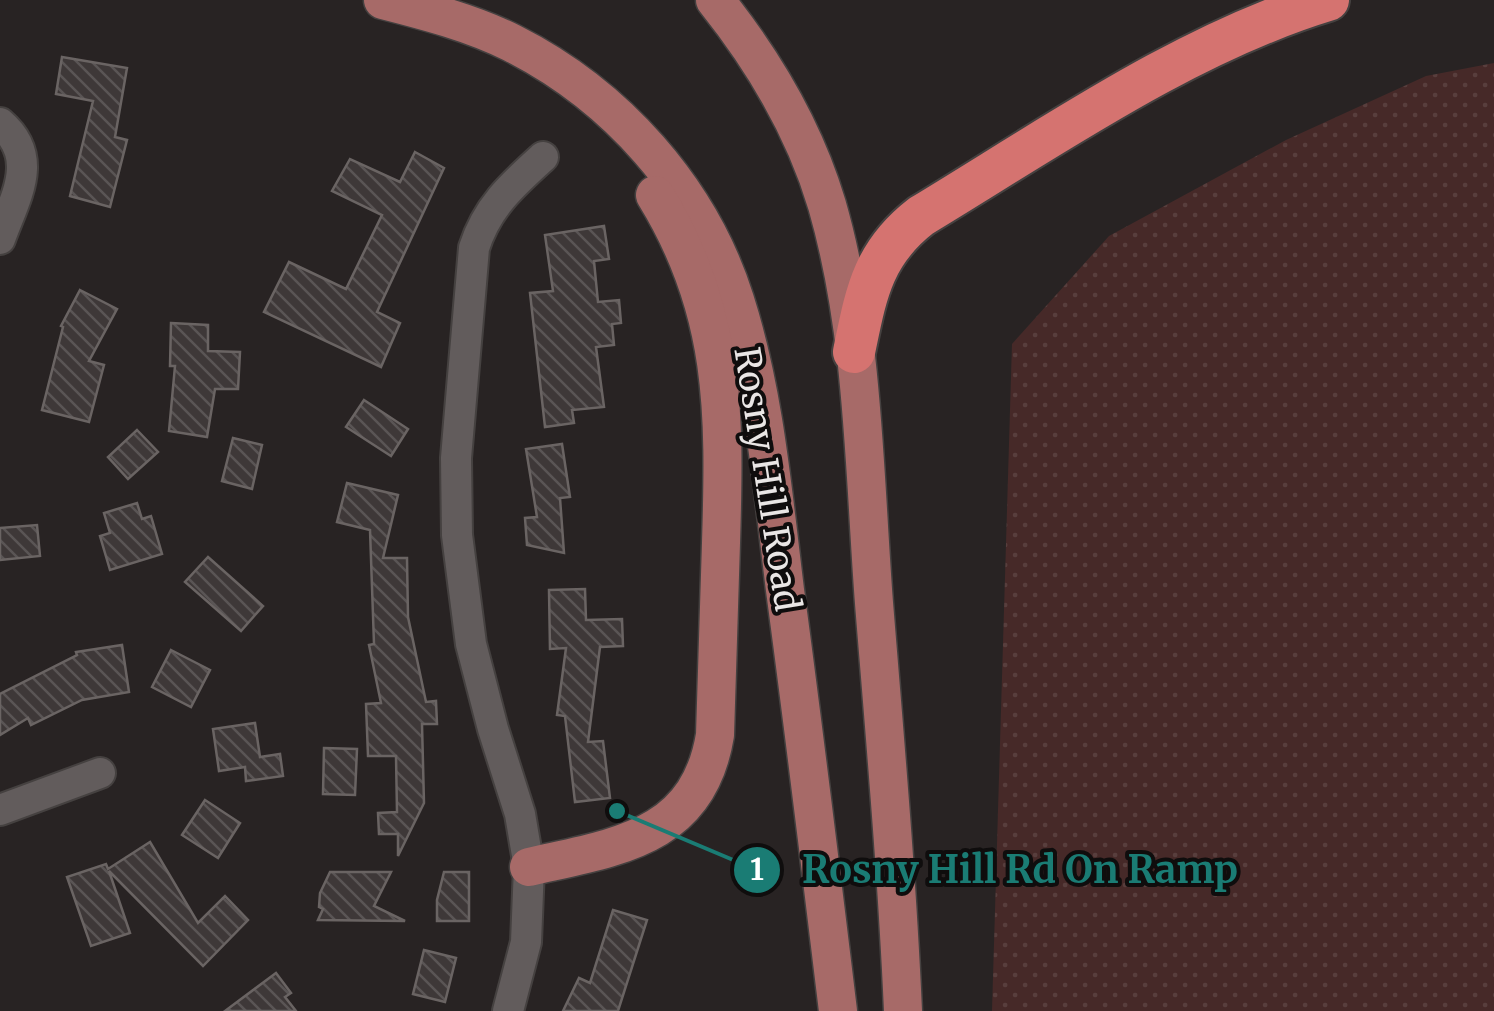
<svg xmlns="http://www.w3.org/2000/svg" width="1494" height="1011" font-family="Merriweather,serif">
	<style>
		.grass { fill: url(#grass-dots) }
		.building { fill: url(#building-back-hatch); stroke: #6a6463; stroke-width: 2.5 }
		.lines { fill: none; stroke-linecap: round; stroke-linejoin: round }
		.minor-casing { stroke: #454140; stroke-width: 34 }
		.major-casing { stroke: #454140; stroke-width: 41 }
		.highway-casing { stroke: #454140; stroke-width: 46 }
		.minor { stroke: #625c5c; stroke-width: 30 }
		.major { stroke: #a76a68; stroke-width: 38 }
		.highway { stroke: #d57370; stroke-width: 42 }
		.labels { text-anchor: middle; dominant-baseline: central; stroke-width: 8; stroke-linejoin: round; paint-order: stroke }
		.street-label { font-size: 35px; fill: #e9e6e5; stroke: #0f0d0d }
		.leader { fill: none; stroke: #1a7c74; stroke-width: 4 }
		.callout-dot { fill: #1a7c74; stroke: #0f0d0d; stroke-width: 4 }
		.mark-label { font-size: 30px; text-anchor: middle; font-weight: bold; fill: #fff }
		.callout-label { font-size: 38px; text-anchor: middle; font-weight: bold; fill: #1a7c74; stroke: #0f0d0d; stroke-width: 8; stroke-linejoin: round; paint-order: stroke }
	</style>
	<defs>
		<pattern id="grass-dots" width="8" height="8" patternUnits="userSpaceOnUse" patternTransform="scale(2.5)"><rect width="8" height="8" fill="#462928"/><path d="M2 2h.1M6 6h.1" fill="none" stroke="#583e3d" stroke-width="1.8" stroke-linecap="round"/></pattern>
		<pattern id="building-back-hatch" width="6" height="6" patternUnits="userSpaceOnUse" patternTransform="scale(2.5)"><rect width="6" height="6" fill="#3e3838"/><path d="M-1 5l2 2M0 0l6 6M5-1l2 2" fill="none" stroke="#5a5555"/></pattern>
	</defs>
	<rect width="100%" height="100%" fill="#282323"/>
	<polygon class="grass" points="1494,63 1494,1011 992,1011 1012,344 1109,236 1286,140 1426,76"/>
	<g class="building">
		<polygon points="62,57 127,68 115,137 127,140 110,207 70,196 93,101 56,94"/>
		<polygon points="415,152 444,168 377,312 400,323 381,367 264,312 289,262 346,289 382,215 332,191 350,159 400,182"/>
		<polygon points="604,226 609,259 594,261 598,302 619,300 621,323 612,324 614,345 596,347 604,407 572,410 574,423 545,427 530,293 553,291 545,235"/>
		<polygon points="80,290 117,309 89,361 104,365 89,422 42,410 63,327 61,326"/>
		<polygon points="171,323 208,325 208,351 240,352 238,389 215,389 207,437 169,431 175,366 170,366"/>
		<polygon points="364,400 408,429 391,456 346,427"/>
		<polygon points="137,430 158,452 128,479 108,457"/>
		<polygon points="233,438 262,445 252,489 222,481"/>
		<polygon points="562,444 570,497 560,498 564,553 527,545 525,518 537,517 526,449"/>
		<polygon points="347,483 398,495 383,558 407,558 408,617 426,702 436,701 437,724 422,724 424,803 398,856 398,834 379,834 378,813 397,812 396,756 368,756 366,704 381,703 369,645 374,644 370,530 337,522"/>
		<polygon points="137,503 142,519 151,516 162,554 110,570 100,536 110,533 104,513"/>
		<polygon points="37,525 40,556 0,560 0,528"/>
		<polygon points="208,557 263,606 241,631 185,582"/>
		<polygon points="585,589 586,620 622,619 623,646 600,647 588,742 603,741 610,798 575,802 565,716 557,715 566,648 550,649 549,590"/>
		<polygon points="122,645 129,692 82,700 31,725 28,718 0,735 0,694 77,655 76,652"/>
		<polygon points="171,650 210,670 191,707 152,687"/>
		<polygon points="255,723 260,757 280,754 283,776 246,781 245,767 219,771 213,729"/>
		<polygon points="324,748 357,749 355,795 323,794"/>
		<polygon points="205,800 240,823 218,858 182,835"/>
		<polygon points="150,842 198,923 225,896 248,920 203,966 109,871 130,933 91,946 67,877 106,864 108,869"/>
		<polygon points="330,872 391,872 374,906 405,921 318,920 323,909 319,907 320,893"/>
		<polygon points="444,872 469,872 469,921 437,921 437,900"/>
		<polygon points="613,910 647,920 618,1011 563,1011 579,978 590,983"/>
		<polygon points="424,950 456,958 445,1002 413,994"/>
		<polygon points="276,973 291,993 285,997 296,1011 225,1011"/>
	</g>
	<g class="lines">
		<g class="minor-casing">
			<g id="minor">
				<path d="M0 123C41 158 15 197 0 239"/>
				<polyline points="0,810 100,773"/>
				<path d="M508 1011 526 942 529 867 520 814 493 729 471 644 457 535 456 458 474 248C487 207 512 185 543 157"/>
			</g>
		</g>
		<g class="major-casing">
			<g id="major">
				<path d="M383 0C426 11 472 23 512 43 615 95 700 189 735 300 765 394 773 493 785 590 804 730 821 871 838 1011"/>
				<path d="M715 0C763 60 805 131 827 205 864 333 864 471 874 603 885 739 897 875 903 1011"/>
				<path d="M529 867C616 847 698 839 715 735 717 671 719 607 721 543 725 413 726 310 655 195"/>
			</g>
		</g>
		<g class="highway-casing">
			<path id="highway" d="M854 352C866 294 872 254 921 216 1047 140 1186 43 1328 0"/>
		</g>
		<use href="#minor" class="minor"/>
		<use href="#major" class="major"/>
		<use href="#highway" class="highway"/>
	</g>
	<g class="labels">
		<g class="street-label">
			<text transform="translate(767 479) rotate(81)">Rosny Hill Road</text>
		</g>
	</g>
	<path class="leader" d="M617 811L757 870"/>
	<g class="callout-dot">
		<circle cx="617" cy="811" r="10"/>
		<circle cx="757" cy="870" r="25"/>
	</g>
	<g class="mark-label">
		<text x="757" y="880">1</text>
	</g>
	<g class="callout-label">
		<text x="1020" y="883">Rosny Hill Rd On Ramp</text>
	</g>
</svg>
